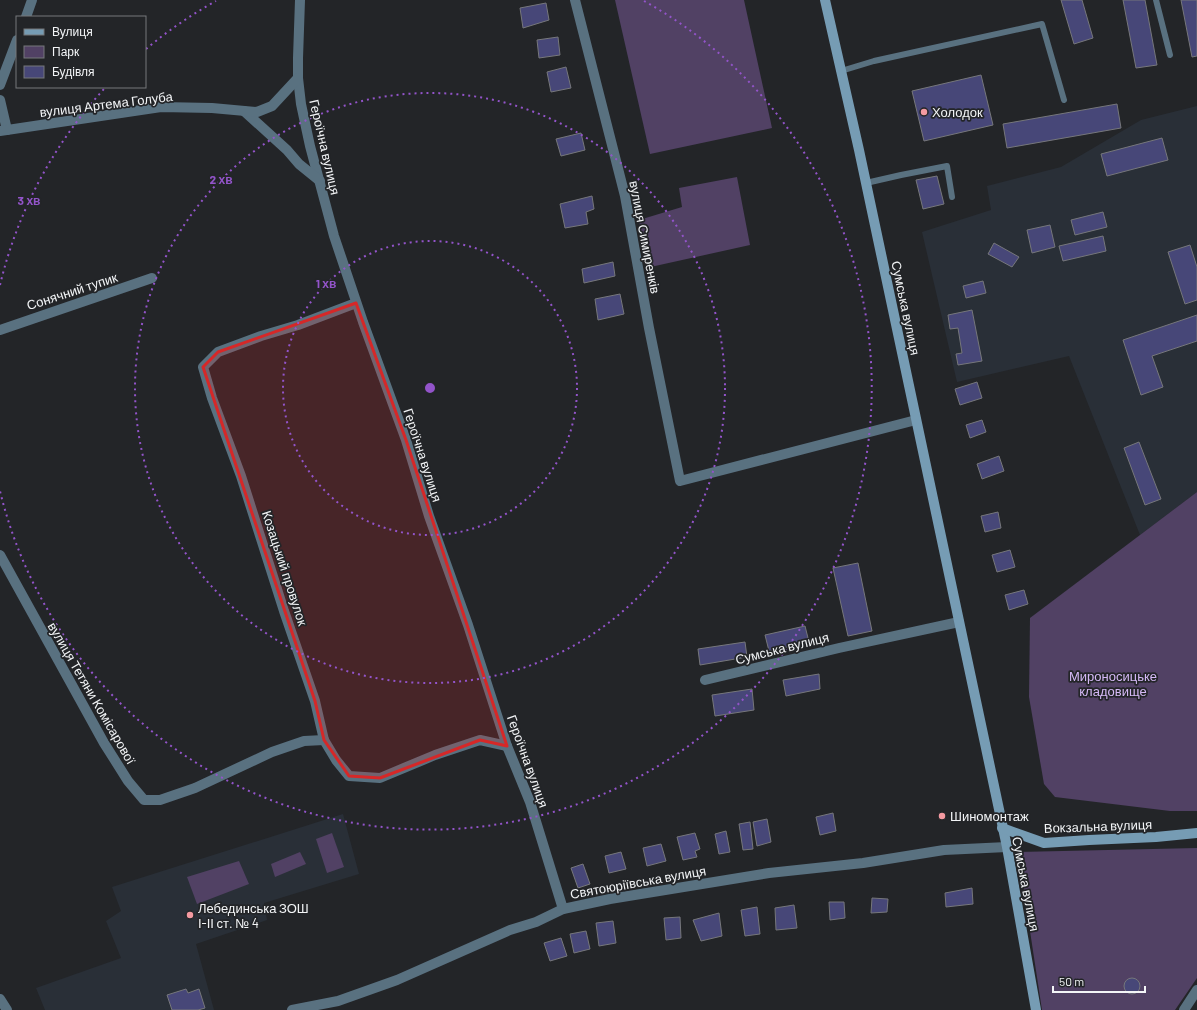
<svg xmlns="http://www.w3.org/2000/svg" width="1197" height="1010" font-family="Barlow,sans-serif">
	<style>
		.built { fill: #292f37 }
		.green { fill: #514164 }
		.building { fill: #474778; stroke: #76777b }
		.lines { fill: none; stroke-linecap: round; stroke-linejoin: round }
		.service { stroke: #597180; stroke-width: 6 }
		.minor { stroke: #597180; stroke-width: 10 }
		.secondary { stroke: #769cb4; stroke-width: 10 }
		.marked { fill: #d62828; fill-opacity: 0.2; stroke: #d62828; stroke-width: 3; stroke-linejoin: round }
		.ring { fill: none; stroke: #9354ca; stroke-width: 2; stroke-dasharray: 2 4 }
		.poi-dot { fill: #f49aa1; stroke: #232528; stroke-width: 1.5 }
		.labels { text-anchor: middle; dominant-baseline: central; stroke-width: 3.5; stroke-linejoin: round; paint-order: stroke }
		.street-label { font-size: 13px; fill: #f3f5f7; stroke: #232528 }
		.poi-label { font-size: 13px; fill: #f3f5f7; stroke: #232528; text-anchor: start }
		.park-label { font-size: 13px; fill: #d5b9f6; stroke: #232528 }
		.centre { fill: #9354ca; stroke: #232528; stroke-width: 2 }
		.ring-label { font-size: 12px; text-anchor: middle; font-weight: bold; fill: #9354ca; stroke: #232528; stroke-width: 3.5; stroke-linejoin: round; paint-order: stroke }
	</style>
	<rect width="100%" height="100%" fill="#232528"/>
	<g class="built">
		<polygon points="1197,106 1197,492 1140,535 1069,356 957,382 922,232 991,210 987,186 1061,167 1141,120"/>
		<polygon points="343,814 359,874 264,903 267,920 196,944 214,1010 45,1010 36,988 121,958 106,921 121,911 112,887"/>
	</g>
	<g class="green">
		<polygon points="615,0 744,0 772,128 650,154"/>
		<polygon points="737,177 750,245 646,268 639,220 682,207 679,188"/>
		<polygon points="1197,492 1197,811 1170,811 1055,797 1044,784 1029,697 1030,618"/>
		<polygon points="332,833 344,867 327,873 316,839"/>
		<polygon points="1197,848 1197,978 1175,1010 1042,1010 1018,852"/>
		<polygon points="300,852 306,864 275,877 271,864"/>
		<polygon points="239,861 249,884 197,904 187,877"/>
	</g>
	<g class="building">
		<polygon points="1061,0 1082,0 1093,38 1074,44"/>
		<polygon points="1123,0 1145,0 1157,65 1136,68"/>
		<polygon points="1181,0 1197,0 1197,56 1192,57"/>
		<polygon points="546,3 549,20 523,28 520,8"/>
		<polygon points="558,37 560,55 539,58 537,40"/>
		<polygon points="566,67 571,88 551,92 547,72"/>
		<polygon points="981,75 993,125 924,141 912,91"/>
		<polygon points="1117,104 1121,128 1007,148 1003,124"/>
		<polygon points="581,133 585,150 561,156 556,139"/>
		<polygon points="1162,138 1168,160 1107,176 1101,154"/>
		<polygon points="937,176 944,204 923,209 916,180"/>
		<polygon points="592,196 594,209 586,212 588,224 565,228 560,204"/>
		<polygon points="1103,212 1107,227 1075,235 1071,220"/>
		<polygon points="1050,225 1055,247 1032,253 1027,230"/>
		<polygon points="1103,236 1106,251 1063,261 1059,246"/>
		<polygon points="994,243 1019,257 1012,267 988,254"/>
		<polygon points="1190,245 1197,267 1197,300 1185,304 1168,252"/>
		<polygon points="613,262 615,276 584,283 582,269"/>
		<polygon points="983,281 986,293 966,298 963,286"/>
		<polygon points="620,294 624,314 598,320 595,299"/>
		<polygon points="972,310 982,361 958,365 956,354 962,353 958,328 950,329 948,315"/>
		<polygon points="1197,315 1197,341 1152,356 1163,387 1141,395 1123,340"/>
		<polygon points="977,382 982,398 960,405 955,389"/>
		<polygon points="982,420 986,432 970,438 966,425"/>
		<polygon points="1139,442 1161,499 1145,505 1124,448"/>
		<polygon points="999,456 1004,471 982,479 977,464"/>
		<polygon points="998,512 1001,528 985,532 981,516"/>
		<polygon points="1010,550 1015,567 997,572 992,555"/>
		<polygon points="858,563 872,631 848,636 833,568"/>
		<polygon points="1024,590 1028,604 1009,610 1005,595"/>
		<polygon points="805,626 809,642 769,651 765,635"/>
		<polygon points="745,642 747,657 700,665 698,649"/>
		<polygon points="819,674 820,689 786,696 783,680"/>
		<polygon points="752,689 754,710 715,716 712,695"/>
		<polygon points="833,813 836,831 820,835 816,817"/>
		<polygon points="767,819 771,842 757,846 753,822"/>
		<polygon points="750,822 753,849 743,850 739,824"/>
		<polygon points="726,831 730,852 719,854 715,834"/>
		<polygon points="695,833 700,849 695,851 697,857 683,860 677,837"/>
		<polygon points="661,844 666,861 647,866 643,848"/>
		<polygon points="621,852 626,869 609,873 605,856"/>
		<polygon points="583,864 590,884 578,888 571,868"/>
		<polygon points="972,888 973,904 946,907 945,893"/>
		<polygon points="872,898 888,899 887,912 871,913"/>
		<polygon points="829,902 844,902 845,918 830,920"/>
		<polygon points="794,905 797,928 776,930 775,908"/>
		<polygon points="757,907 760,934 745,936 741,910"/>
		<polygon points="719,913 722,936 701,941 693,920"/>
		<polygon points="680,917 681,938 666,940 664,918"/>
		<polygon points="613,921 616,943 599,946 596,923"/>
		<polygon points="586,931 590,949 574,953 570,934"/>
		<polygon points="561,938 567,956 550,961 544,943"/>
		<circle cx="1132" cy="986" r="8"/>
		<polygon points="186,989 188,993 199,989 205,1008 198,1010 172,1010 167,995"/>
	</g>
	<g class="lines">
		<g class="service">
			<polyline points="1156,0 1170,55"/>
			<polyline points="841,71 874,61 1042,24 1064,100"/>
			<polyline points="866,183 901,175 947,166 952,197"/>
		</g>
		<g class="minor">
			<polyline points="300,0 298,58 298,78 301,104 310,146 334,236 363,322 406,440 429,516 468,625 507,746 530,802 563,909"/>
			<polyline points="575,0 625,196 649,328 680,481 916,420"/>
			<polyline points="26,17 32,0"/>
			<polyline points="0,85 17,40"/>
			<polyline points="0,100 7,130"/>
			<polyline points="244,111 287,150 299,164 320,181"/>
			<polyline points="0,131 161,107 212,108 257,112 272,106 298,78"/>
			<polyline points="356,303 298,325 261,336 218,352 203,367 212,398 241,476 284,611 315,701 324,740 336,760 349,776 380,778 435,755 480,740 507,746"/>
			<polyline points="0,330 152,278"/>
			<polyline points="0,555 104,743 128,781 144,800 160,800 195,788 272,752 304,741 324,740"/>
			<polyline points="705,680 839,648 959,622"/>
			<polyline points="0,999 7,1010"/>
			<polyline points="292,1010 338,1001 397,980 510,930 536,922 563,909 610,899 769,873 863,863 944,850 1007,847"/>
			<polyline points="1184,1010 1197,990"/>
		</g>
		<g class="secondary">
			<polyline points="825,0 859,150 1007,847 1036,1010"/>
			<polyline points="1002,828 1044,843 1089,840 1156,837 1197,833"/>
		</g>
	</g>
	<path class="marked" d="M356 303 406 440 507 746 480 740 380 778 349 776 324 740 315 701 203 367 218 352Z"/>
	<g class="ring">
		<circle cx="430" cy="388" r="147"/>
		<circle cx="430" cy="388" r="295"/>
		<path d="M0 285A442 442 0 0 1 104 89M146 49A442 442 0 0 1 216 1M644 1A442 442 0 1 1 0 491"/>
	</g>
	<g class="poi-dot">
		<circle cx="924" cy="112" r="4"/>
		<circle cx="942" cy="816" r="4"/>
		<circle cx="190" cy="915" r="4"/>
	</g>
	<g class="labels">
		<g class="street-label">
			<text transform="translate(106 104) rotate(-7)">вулиця Артема Голуба</text>
			<text transform="translate(325 147) rotate(77)">Героїчна вулиця</text>
			<text transform="translate(645 237) rotate(79)">вулиця Симиренків</text>
			<text transform="translate(72 291) rotate(-18)">Сонячний тупик</text>
			<text transform="translate(906 308) rotate(78)">Сумська вулиця</text>
			<text transform="translate(423 455) rotate(72)">Героїчна вулиця</text>
			<text transform="translate(285 568) rotate(72)">Козацький провулок</text>
			<text transform="translate(782 648) rotate(-14)">Сумська вулиця</text>
			<text transform="translate(92 693) rotate(60)">вулиця Тетяни Комісарової</text>
			<text transform="translate(528 761) rotate(70)">Героїчна вулиця</text>
			<text transform="translate(1098 826) rotate(-2)">Вокзальна вулиця</text>
			<text transform="translate(638 882) rotate(-10)">Святоюріївська вулиця</text>
			<text transform="translate(1026 884) rotate(79)">Сумська вулиця</text>
		</g>
		<g class="poi-label">
			<text x="932" y="112">Холодок</text>
			<text x="950" y="816">Шиномонтаж</text>
			<text x="198" y="908">Лебединська ЗОШ<tspan x="198" dy="15">І-ІІ ст. № 4</tspan></text>
		</g>
		<g class="park-label">
			<text x="1113" y="676">Мироносицьке<tspan x="1113" dy="15">кладовище</tspan></text>
		</g>
	</g>
	<circle cx="430" cy="388" r="6" class="centre"/>
	<g class="ring-label">
		<text x="221" y="184">2 хв</text>
		<text x="29" y="205">3 хв</text>
		<text x="326" y="288">1 хв</text>
	</g>
	<rect x="16" y="16" width="130" height="72" fill="#232528" stroke="#76787b"/>
	<rect x="24" y="29" width="20" height="6" fill="#769cb4" stroke="#76787b"/>
	<text x="52" y="36" font-size="12" fill="#f3f5f7">Вулиця</text>
	<rect x="24" y="46" width="20" height="12" fill="#514164" stroke="#76787b"/>
	<text x="52" y="56" font-size="12" fill="#f3f5f7">Парк</text>
	<rect x="24" y="66" width="20" height="12" fill="#474778" stroke="#76787b"/>
	<text x="52" y="76" font-size="12" fill="#f3f5f7">Будівля</text>
	<path d="M1053 986v6h92v-6" fill="none" stroke="#f3f5f7" stroke-width="2"/>
	<text x="1059" y="986" font-size="12" fill="#f3f5f7" stroke="#232528" stroke-width="3" paint-order="stroke">50 m</text>
</svg>
